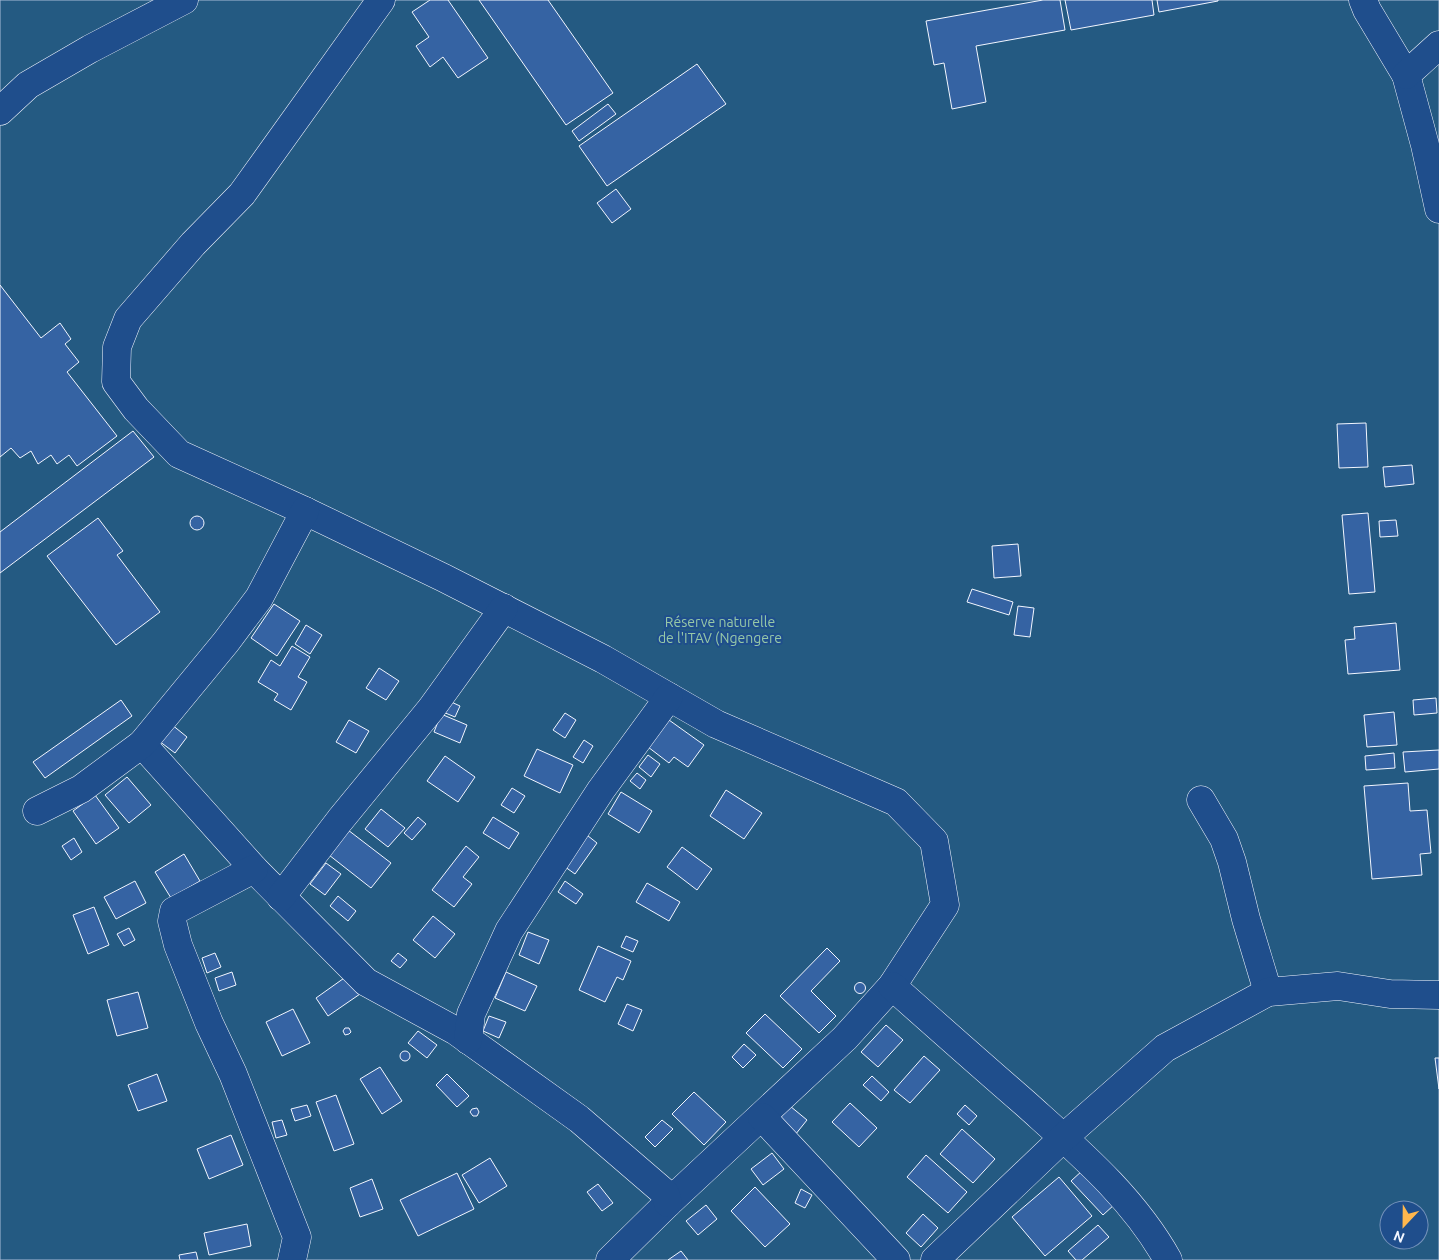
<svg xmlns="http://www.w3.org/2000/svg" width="1439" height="1260" font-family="Ubuntu,sans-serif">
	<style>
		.green { fill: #245a82; stroke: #a8bbd7; fill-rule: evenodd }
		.building { fill: #3563a3; stroke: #f2f6ff }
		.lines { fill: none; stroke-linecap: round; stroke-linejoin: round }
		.minor-casing { stroke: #f2f6ff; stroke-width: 29 }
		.minor { stroke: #1f4e8c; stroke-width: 28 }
		.labels { text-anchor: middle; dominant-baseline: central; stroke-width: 4; stroke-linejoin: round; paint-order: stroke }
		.park-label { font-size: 14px; fill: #97c8a6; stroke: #1f4e8c }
	</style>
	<rect width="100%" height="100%" fill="#1f4e8c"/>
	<path class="green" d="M0 0H1439V1260H0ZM1389 1210H1419V1240H1389Z"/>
	<g class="building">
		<polygon points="430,0 448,0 488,58 458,78 443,57 430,67 416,46 429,37 412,12"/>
		<polygon points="479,0 548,0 613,93 566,125"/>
		<polygon points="1043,0 1060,0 1065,30 976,46 986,102 952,109 944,63 934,65 926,21"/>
		<polygon points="1065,0 1152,0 1154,15 1071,30"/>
		<polygon points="1157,0 1218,0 1218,1 1159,12"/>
		<polygon points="697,64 726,104 607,186 579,146"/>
		<polygon points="608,104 616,114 579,141 572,131"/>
		<polygon points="616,189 631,209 612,223 597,203"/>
		<polygon points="0,285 41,338 60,323 71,339 65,344 79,362 67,372 117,436 77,466 69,455 57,464 51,455 38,464 31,451 20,458 11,448 0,457"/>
		<polygon points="1366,423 1368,467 1339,468 1337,424"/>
		<polygon points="133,431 154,457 0,573 0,532"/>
		<polygon points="1412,465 1414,484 1385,487 1383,467"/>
		<polygon points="1368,513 1375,592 1349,594 1342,515"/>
		<circle cx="197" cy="523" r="7"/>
		<polygon points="98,518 123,551 117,555 160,612 116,645 47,556"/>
		<polygon points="1396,520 1398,536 1380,537 1379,521"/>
		<polygon points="1018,544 1021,576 994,578 992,546"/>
		<polygon points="972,589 1013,602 1009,615 967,602"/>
		<polygon points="274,604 300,621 277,656 251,638"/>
		<polygon points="1018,606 1034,608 1030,637 1014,635"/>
		<polygon points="1396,623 1400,670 1348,674 1345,640 1355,639 1354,627"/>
		<polygon points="306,625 322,635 310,654 295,644"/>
		<polygon points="292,646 310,657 298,677 307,682 291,710 274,700 278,694 258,682 271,660 280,666"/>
		<polygon points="379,668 399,681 386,700 366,688"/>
		<polygon points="1436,698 1437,713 1414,715 1413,700"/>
		<polygon points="121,700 132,716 45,778 33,762"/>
		<polygon points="447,700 460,706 455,717 443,712"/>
		<polygon points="1394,712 1397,745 1367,747 1364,715"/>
		<polygon points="565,713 576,720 565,738 553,730"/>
		<polygon points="441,714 467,725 460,743 434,732"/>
		<polygon points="349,720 369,731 356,753 336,742"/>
		<polygon points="669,720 704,745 688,767 674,757 669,763 648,747"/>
		<polygon points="171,724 187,737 175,753 159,741"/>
		<polygon points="584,740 593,746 583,763 573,757"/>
		<polygon points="537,749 573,765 560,793 524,776"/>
		<polygon points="1439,750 1439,769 1405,772 1403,752"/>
		<polygon points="1394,753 1395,768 1366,770 1365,756"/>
		<polygon points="648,755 660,764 651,777 639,767"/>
		<polygon points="445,756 475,777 458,802 427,781"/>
		<polygon points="637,773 646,780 640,789 630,781"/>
		<polygon points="127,777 151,805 129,823 105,795"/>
		<polygon points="1408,783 1410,811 1427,810 1431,853 1420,854 1422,875 1372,879 1364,786"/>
		<polygon points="512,788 525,796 514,813 501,805"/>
		<polygon points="726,790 762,813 744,839 710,816"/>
		<polygon points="621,792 652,811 639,833 608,814"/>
		<polygon points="95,795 119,828 96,844 73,811"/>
		<polygon points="381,809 405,828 388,847 365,829"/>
		<polygon points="418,817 426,824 412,840 404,833"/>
		<polygon points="493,817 519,833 509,849 483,833"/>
		<polygon points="348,830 391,863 371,888 329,855"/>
		<polygon points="583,832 597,843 575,874 561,864"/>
		<polygon points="74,838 82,852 71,860 62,846"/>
		<polygon points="466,846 479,857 463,877 472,884 454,907 432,890"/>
		<polygon points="682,847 712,869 697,890 667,867"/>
		<polygon points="184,854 200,881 171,898 155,872"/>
		<polygon points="326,863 341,874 325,895 310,884"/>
		<polygon points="135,881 146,903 116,919 104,897"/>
		<polygon points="565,881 583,894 576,904 558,892"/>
		<polygon points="647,883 680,902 669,921 636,902"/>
		<polygon points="338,896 356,911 348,921 330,906"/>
		<polygon points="94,907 109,945 88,954 73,915"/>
		<polygon points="433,916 455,934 435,958 413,940"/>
		<polygon points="129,928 135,940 124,946 117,934"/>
		<polygon points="528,932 549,940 539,964 519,955"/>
		<polygon points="626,936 638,941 633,952 621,947"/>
		<polygon points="598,946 631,961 623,980 617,977 605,1002 579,990"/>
		<polygon points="827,948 840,961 811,991 836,1016 819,1033 780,996"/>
		<polygon points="215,953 221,967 207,973 202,958"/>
		<polygon points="398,953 407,960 400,968 391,961"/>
		<polygon points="232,972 236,985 219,991 215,978"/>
		<polygon points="506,972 537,986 525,1011 495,998"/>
		<polygon points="347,976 360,994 328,1016 316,998"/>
		<circle cx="860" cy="988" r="5.5"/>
		<polygon points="138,992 148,1028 117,1036 107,1000"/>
		<polygon points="627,1004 642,1010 633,1031 618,1024"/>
		<polygon points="293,1009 310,1043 282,1056 266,1022"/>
		<polygon points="765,1014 802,1049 783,1068 746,1033"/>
		<polygon points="489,1016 506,1022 499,1038 483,1031"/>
		<polygon points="886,1025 903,1040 878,1067 861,1052"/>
		<polygon points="345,1028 349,1028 351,1032 349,1034 345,1035 343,1031"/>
		<polygon points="418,1031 437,1045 427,1058 408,1043"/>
		<polygon points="744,1044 756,1055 743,1068 732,1057"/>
		<circle cx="405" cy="1056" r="5"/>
		<polygon points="924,1056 940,1070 910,1103 894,1090"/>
		<polygon points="1435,1058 1439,1058 1439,1089"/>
		<polygon points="380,1067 402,1101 382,1114 360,1079"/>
		<polygon points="157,1074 167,1101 138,1111 128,1085"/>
		<polygon points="447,1074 469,1096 457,1107 436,1085"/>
		<polygon points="872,1076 889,1092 881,1101 863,1085"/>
		<polygon points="694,1092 726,1122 704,1145 672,1114"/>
		<polygon points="336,1095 354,1144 334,1151 316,1102"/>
		<polygon points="850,1103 877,1128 859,1147 832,1122"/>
		<polygon points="307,1105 311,1116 295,1121 291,1109"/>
		<polygon points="965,1105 977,1116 969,1125 957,1114"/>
		<polygon points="790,1106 807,1120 795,1135 778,1121"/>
		<polygon points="477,1108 479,1112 477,1116 473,1116 470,1112 472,1109"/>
		<polygon points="282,1120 287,1135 276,1138 272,1122"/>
		<polygon points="662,1120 673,1129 655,1147 645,1137"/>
		<polygon points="962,1129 995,1159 973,1183 940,1154"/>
		<polygon points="231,1135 243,1165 209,1179 197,1149"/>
		<polygon points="772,1153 784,1169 763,1185 751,1169"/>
		<polygon points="926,1155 967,1192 948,1213 907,1177"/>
		<polygon points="490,1158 507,1186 479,1203 462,1175"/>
		<polygon points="1083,1170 1115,1204 1103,1215 1071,1181"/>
		<polygon points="457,1173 474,1209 418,1236 400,1200"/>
		<polygon points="1059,1177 1092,1216 1045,1256 1012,1217"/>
		<polygon points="372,1179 383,1209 360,1217 350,1188"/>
		<polygon points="598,1184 613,1203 602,1211 587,1192"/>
		<polygon points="755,1187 790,1224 765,1247 731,1211"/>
		<polygon points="801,1189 812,1195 805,1208 795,1203"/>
		<polygon points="706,1205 717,1219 698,1235 686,1221"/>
		<polygon points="923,1214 938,1228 921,1247 906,1233"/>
		<polygon points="247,1224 251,1246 209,1255 204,1233"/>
		<polygon points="1098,1225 1109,1237 1082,1260 1076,1260 1068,1251"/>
		<polygon points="681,1251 688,1260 668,1260"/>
		<polygon points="196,1252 198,1260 180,1260 179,1255"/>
	</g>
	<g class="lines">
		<g class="minor-casing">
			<g id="minor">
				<polyline points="381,0 242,194 193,244 128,319 117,347 116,382 136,409 179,454 305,511 444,578 603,659 716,724 896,802 934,841 945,905 892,986 845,1038 668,1203 610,1260"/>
				<polyline points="1363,0 1367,10 1406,75 1425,145 1439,209"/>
				<polyline points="1406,75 1439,45"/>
				<polyline points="0,111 28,85 90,49 184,0"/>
				<polyline points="142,744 254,869 366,982 456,1031 579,1119 665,1193 668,1203"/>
				<polyline points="1201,800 1224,839 1232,862 1246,919 1268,992"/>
				<polyline points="37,811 81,789 142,744 226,642 259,598 305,511"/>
				<polyline points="254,869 174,911 172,921 178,945 209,1023 233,1074 297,1237 292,1260"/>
				<polyline points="281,897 340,820 431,709 504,608"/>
				<path d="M892 986C937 1026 981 1065 1026 1104 1078 1151 1133 1197 1168 1260"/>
				<polyline points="468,1040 471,1014 509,931 601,790 669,697"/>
				<polyline points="762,1117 896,1260"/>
				<polyline points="935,1260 1063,1138 1165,1048 1268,992 1338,986 1390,994 1439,995"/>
			</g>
		</g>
		<use href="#minor" class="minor"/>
	</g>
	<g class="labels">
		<g class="park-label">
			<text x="720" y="622">Réserve naturelle<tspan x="720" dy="16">de l'ITAV (Ngengere</tspan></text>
		</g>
	</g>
	<g transform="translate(1404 1225) rotate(202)"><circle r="24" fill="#1f4e8c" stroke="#7391ba"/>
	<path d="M0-4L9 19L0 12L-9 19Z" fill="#ffb74d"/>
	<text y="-8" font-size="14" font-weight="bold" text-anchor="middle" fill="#f2f6ff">N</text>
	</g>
</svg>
